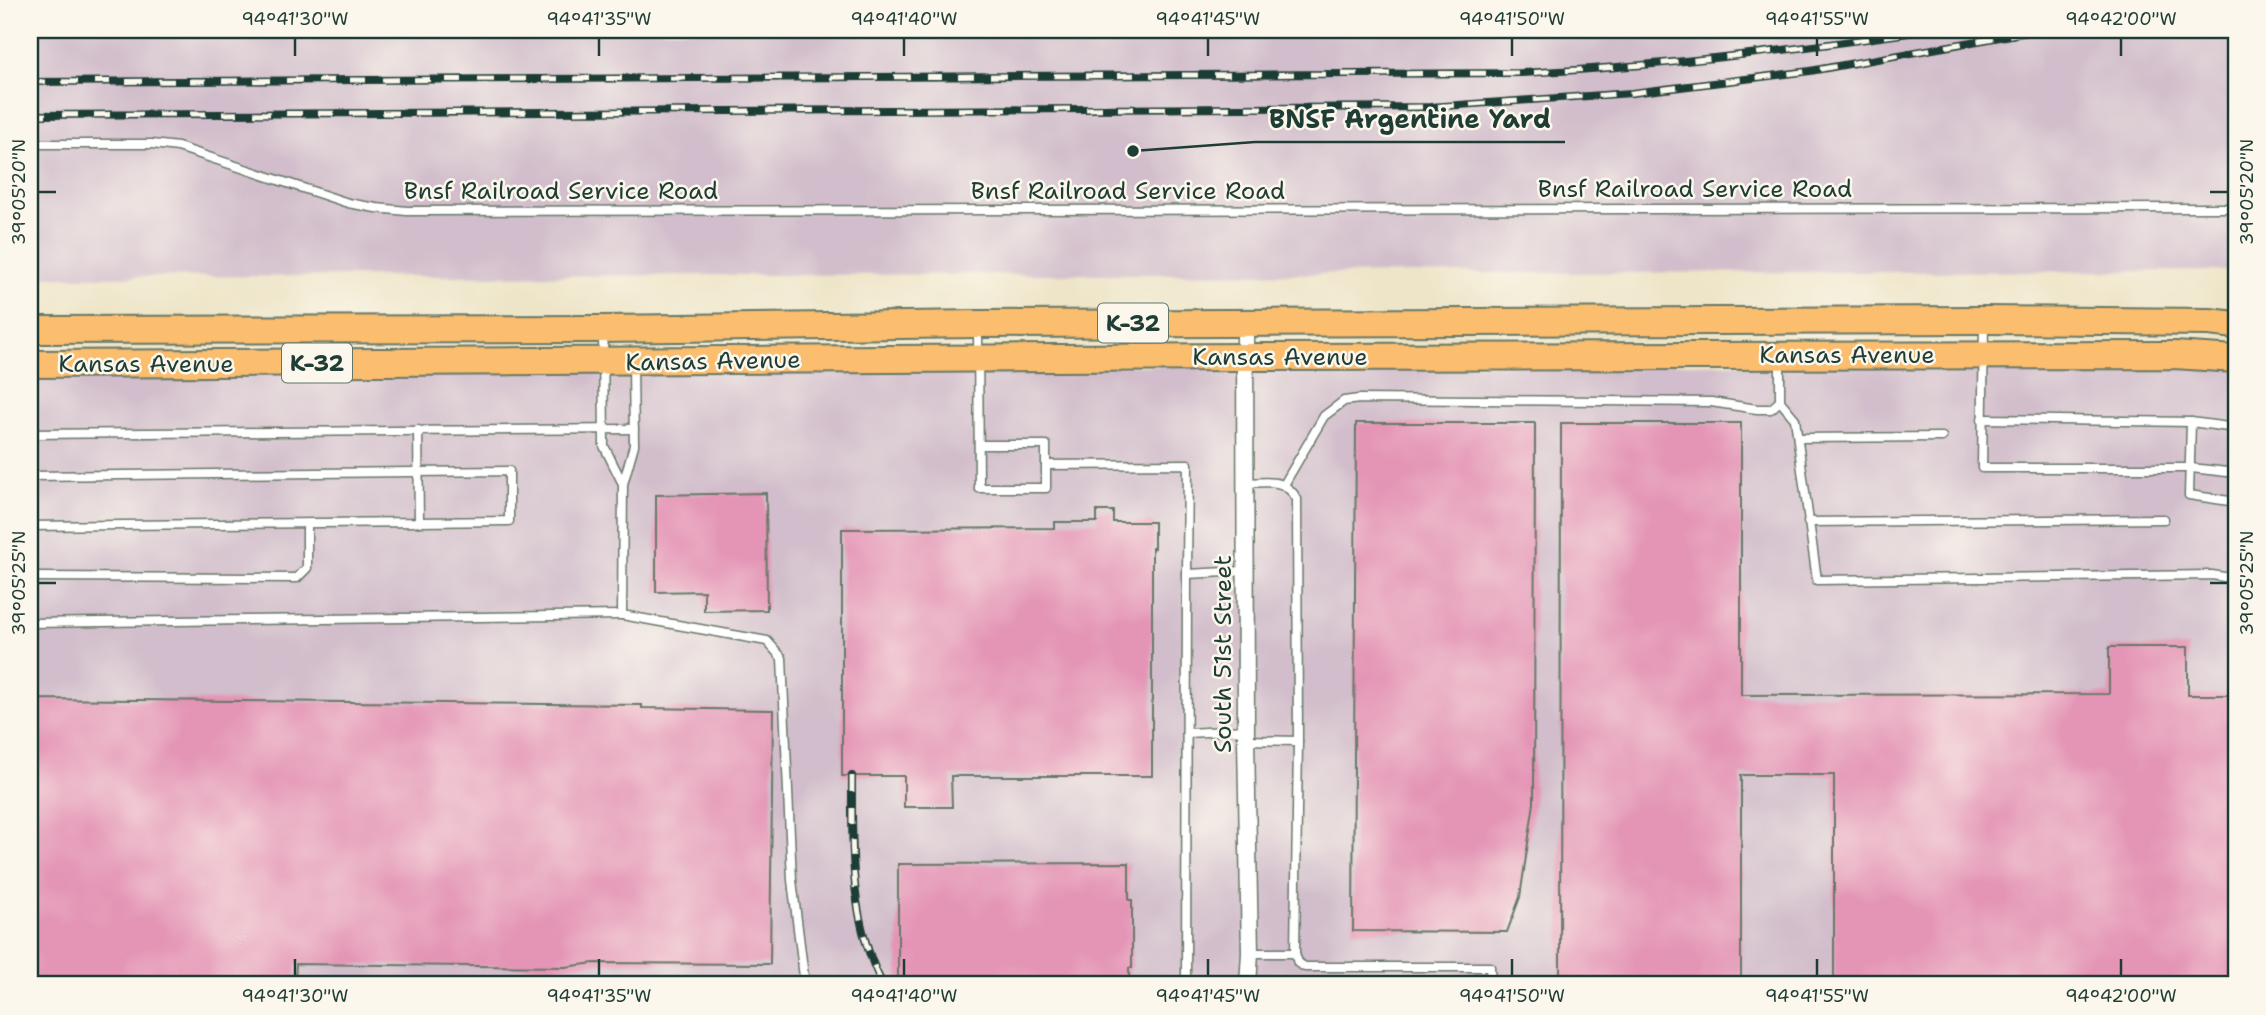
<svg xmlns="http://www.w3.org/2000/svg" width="2266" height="1015" font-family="'Shantell Sans',sans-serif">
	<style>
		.industrial { fill: #d1bdcb }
		.building { fill: #e495b6 }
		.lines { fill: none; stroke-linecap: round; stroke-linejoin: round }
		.service-casing { stroke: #677868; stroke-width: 11 }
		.minor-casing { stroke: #677868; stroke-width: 19 }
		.primary-casing { stroke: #677868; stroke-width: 30 }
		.service { stroke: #fff; stroke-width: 8 }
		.minor { stroke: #fff; stroke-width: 16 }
		.primary { stroke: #fbbd6e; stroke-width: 26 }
		.rail-casing { stroke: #1f3d34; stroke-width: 8 }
		.rail { stroke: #fbf7ec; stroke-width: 5; stroke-dasharray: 16; stroke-linecap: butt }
		.ticks { fill: none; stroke: #1f3d34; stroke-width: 2.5 }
		.labels { text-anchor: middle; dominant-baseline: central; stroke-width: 5; stroke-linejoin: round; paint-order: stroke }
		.shield { fill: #fbf7ec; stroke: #61756b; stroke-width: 2 }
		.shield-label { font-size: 23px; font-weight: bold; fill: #1f3d34 }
		.street-label { font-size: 24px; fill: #1f3d34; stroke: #fbf7ec }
		.leader { fill: none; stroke: #1f3d34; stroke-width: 2.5 }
		.callout-dot { fill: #1f3d34; stroke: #fbf7ec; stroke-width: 2.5 }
		.callout-label { font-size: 26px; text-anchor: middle; font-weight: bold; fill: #1f3d34; stroke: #fbf7ec; stroke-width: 5; stroke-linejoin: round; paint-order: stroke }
		.neatline { fill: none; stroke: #1f3d34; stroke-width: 2.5 }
		.ticks-label { font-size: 18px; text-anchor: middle; fill: #1f3d34 }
	</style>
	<rect width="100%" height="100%" fill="#fbf7ec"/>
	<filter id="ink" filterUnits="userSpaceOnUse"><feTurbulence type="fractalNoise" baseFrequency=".0143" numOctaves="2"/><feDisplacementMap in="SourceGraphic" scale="14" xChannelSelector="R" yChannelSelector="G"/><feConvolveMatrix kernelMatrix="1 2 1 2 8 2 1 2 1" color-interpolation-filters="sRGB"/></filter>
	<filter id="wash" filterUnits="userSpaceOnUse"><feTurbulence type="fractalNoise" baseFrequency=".00686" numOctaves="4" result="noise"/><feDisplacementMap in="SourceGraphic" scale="28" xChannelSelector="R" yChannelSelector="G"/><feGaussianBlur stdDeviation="1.57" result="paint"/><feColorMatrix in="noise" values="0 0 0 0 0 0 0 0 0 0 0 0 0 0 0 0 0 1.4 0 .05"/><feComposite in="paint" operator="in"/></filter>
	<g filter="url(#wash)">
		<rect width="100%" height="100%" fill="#eee5c8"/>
		<g class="industrial">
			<polygon points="30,30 2236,30 2236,271 30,277"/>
			<polygon points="2236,362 2236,985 30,985 30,369"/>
		</g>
		<g id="blocks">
			<g class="building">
				<polygon points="1356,423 1535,423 1534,803 1520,897 1507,932 1353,931"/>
				<polygon points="1561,423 1741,423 1741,695 2109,694 2109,647 2188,647 2188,695 2236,695 2236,985 1834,985 1834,775 1741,775 1741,985 1560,985"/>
				<polygon points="766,493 767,610 704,611 704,591 656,592 656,495"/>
				<polygon points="1097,511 1113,511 1113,522 1154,522 1154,548 1152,548 1152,776 951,776 952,807 904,807 904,776 842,776 842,529 1055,528 1055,522 1097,522"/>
				<polygon points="30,699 642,705 642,708 773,710 770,964 594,963 565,967 296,964 295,985 30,985"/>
				<polygon points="1129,863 1129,900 1132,900 1132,968 1129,968 1129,985 898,985 898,864"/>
			</g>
		</g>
	</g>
	<g filter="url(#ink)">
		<use href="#blocks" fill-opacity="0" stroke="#677868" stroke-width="2"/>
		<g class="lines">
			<g class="service-casing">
				<g id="service">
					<polyline points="30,144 152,144 178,147 348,203 376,208 407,211 2236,208"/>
					<polyline points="1984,323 1982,468 2191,468 2236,473"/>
					<polyline points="978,327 979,488 1046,488 1046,445 979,445"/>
					<polyline points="603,331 604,446 623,484"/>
					<polyline points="1780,361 1780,401 1795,419 1817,580 2212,575 2236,579"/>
					<polyline points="633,365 634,445 623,484 622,615 767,641 782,658 792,880 805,985"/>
					<polyline points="1982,419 2191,422 2236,428"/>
					<polyline points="2191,422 2189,495 2236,502"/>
					<polyline points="30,434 634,429"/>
					<polyline points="1798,438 1942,437"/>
					<polyline points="1046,465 1188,464 1187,574 1246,571"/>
					<polyline points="30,476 509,471 509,521 419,522"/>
					<path d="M1246 483C1268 483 1284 477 1297 499L1298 741 1246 740"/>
					<polyline points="1285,483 1324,416 1344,401 1359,399 1711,402 1757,409 1771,409 1780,401"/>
					<polyline points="1808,522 2164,519"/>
					<polyline points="30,526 419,522 418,430"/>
					<polyline points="30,577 297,578 307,568 307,524"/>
					<polyline points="30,623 622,615"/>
					<polyline points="1187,733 1246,730"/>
					<polyline points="1250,953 1295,953 1298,963 1305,967 1490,967 1491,985"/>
					<polyline points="1295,953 1298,741"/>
					<polyline points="1186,985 1187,574"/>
				</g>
			</g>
			<g class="minor-casing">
				<polyline id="minor" points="1245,323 1246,740 1250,953 1248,985"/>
			</g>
			<g class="primary-casing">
				<g id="primary">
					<polyline points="30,330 603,329 978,324 1984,320 2209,322 2236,325"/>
					<polyline points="30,364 1245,357 2174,355 2236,359"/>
				</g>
			</g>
			<use href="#service" class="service"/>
			<use href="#minor" class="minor"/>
			<use href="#primary" class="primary"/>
			<g class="rail-casing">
				<g id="rail">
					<path d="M30 82 1521 73C1658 67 1793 50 1929 30"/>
					<polyline points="30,115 1430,107 1632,93 1810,71 2039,30"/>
					<path d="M852 776C852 847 849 920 883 985"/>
				</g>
			</g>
			<use href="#rail" class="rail"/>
		</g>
	</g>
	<path class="ticks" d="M295 38V56M599 38V56M904 38V56M1208 38V56M1512 38V56M1817 38V56M2121 38V56M38 192H56M2210 192H2228M38 583H56M2210 583H2228M295 959V976M599 959V976M904 959V976M1208 959V976M1512 959V976M1817 959V976M2121 959V976"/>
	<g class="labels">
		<g class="shield">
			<rect x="1098" y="303.5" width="70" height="39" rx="5"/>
			<rect x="282" y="343.5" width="70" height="39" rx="5"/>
		</g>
		<g class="shield-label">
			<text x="1133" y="323">K-32</text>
			<text x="317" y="363">K-32</text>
		</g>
		<g class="street-label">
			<text x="1695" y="189">Bnsf Railroad Service Road</text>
			<text x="561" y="191">Bnsf Railroad Service Road</text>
			<text x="1128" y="191">Bnsf Railroad Service Road</text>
			<text x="1847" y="355">Kansas Avenue</text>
			<text x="1280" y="357">Kansas Avenue</text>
			<text transform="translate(713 361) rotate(-1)">Kansas Avenue</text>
			<text x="146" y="364">Kansas Avenue</text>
			<text transform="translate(1223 654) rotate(-90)">South 51st Street</text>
		</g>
	</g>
	<path class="leader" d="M1133 151L1255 142H1565"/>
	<circle class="callout-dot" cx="1133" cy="151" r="7"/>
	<g class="callout-label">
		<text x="1410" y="128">BNSF Argentine Yard</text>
	</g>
	<rect width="2266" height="1015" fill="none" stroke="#fbf7ec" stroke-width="77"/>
	<rect x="38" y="38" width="2190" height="938" class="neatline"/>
	<g class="ticks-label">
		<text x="295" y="25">94°41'30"W</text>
		<text x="599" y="25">94°41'35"W</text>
		<text x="904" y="25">94°41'40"W</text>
		<text x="1208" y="25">94°41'45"W</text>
		<text x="1512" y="25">94°41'50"W</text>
		<text x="1817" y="25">94°41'55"W</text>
		<text x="2121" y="25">94°42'00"W</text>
		<text transform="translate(2247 192) rotate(-90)" y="6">39°05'20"N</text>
		<text transform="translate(19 192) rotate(-90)" y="6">39°05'20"N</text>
		<text transform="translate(2247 583) rotate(-90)" y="6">39°05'25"N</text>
		<text transform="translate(19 583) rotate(-90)" y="6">39°05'25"N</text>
		<text x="295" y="1002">94°41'30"W</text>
		<text x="599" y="1002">94°41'35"W</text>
		<text x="904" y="1002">94°41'40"W</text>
		<text x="1208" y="1002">94°41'45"W</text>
		<text x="1512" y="1002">94°41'50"W</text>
		<text x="1817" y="1002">94°41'55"W</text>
		<text x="2121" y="1002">94°42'00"W</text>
	</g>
</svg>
